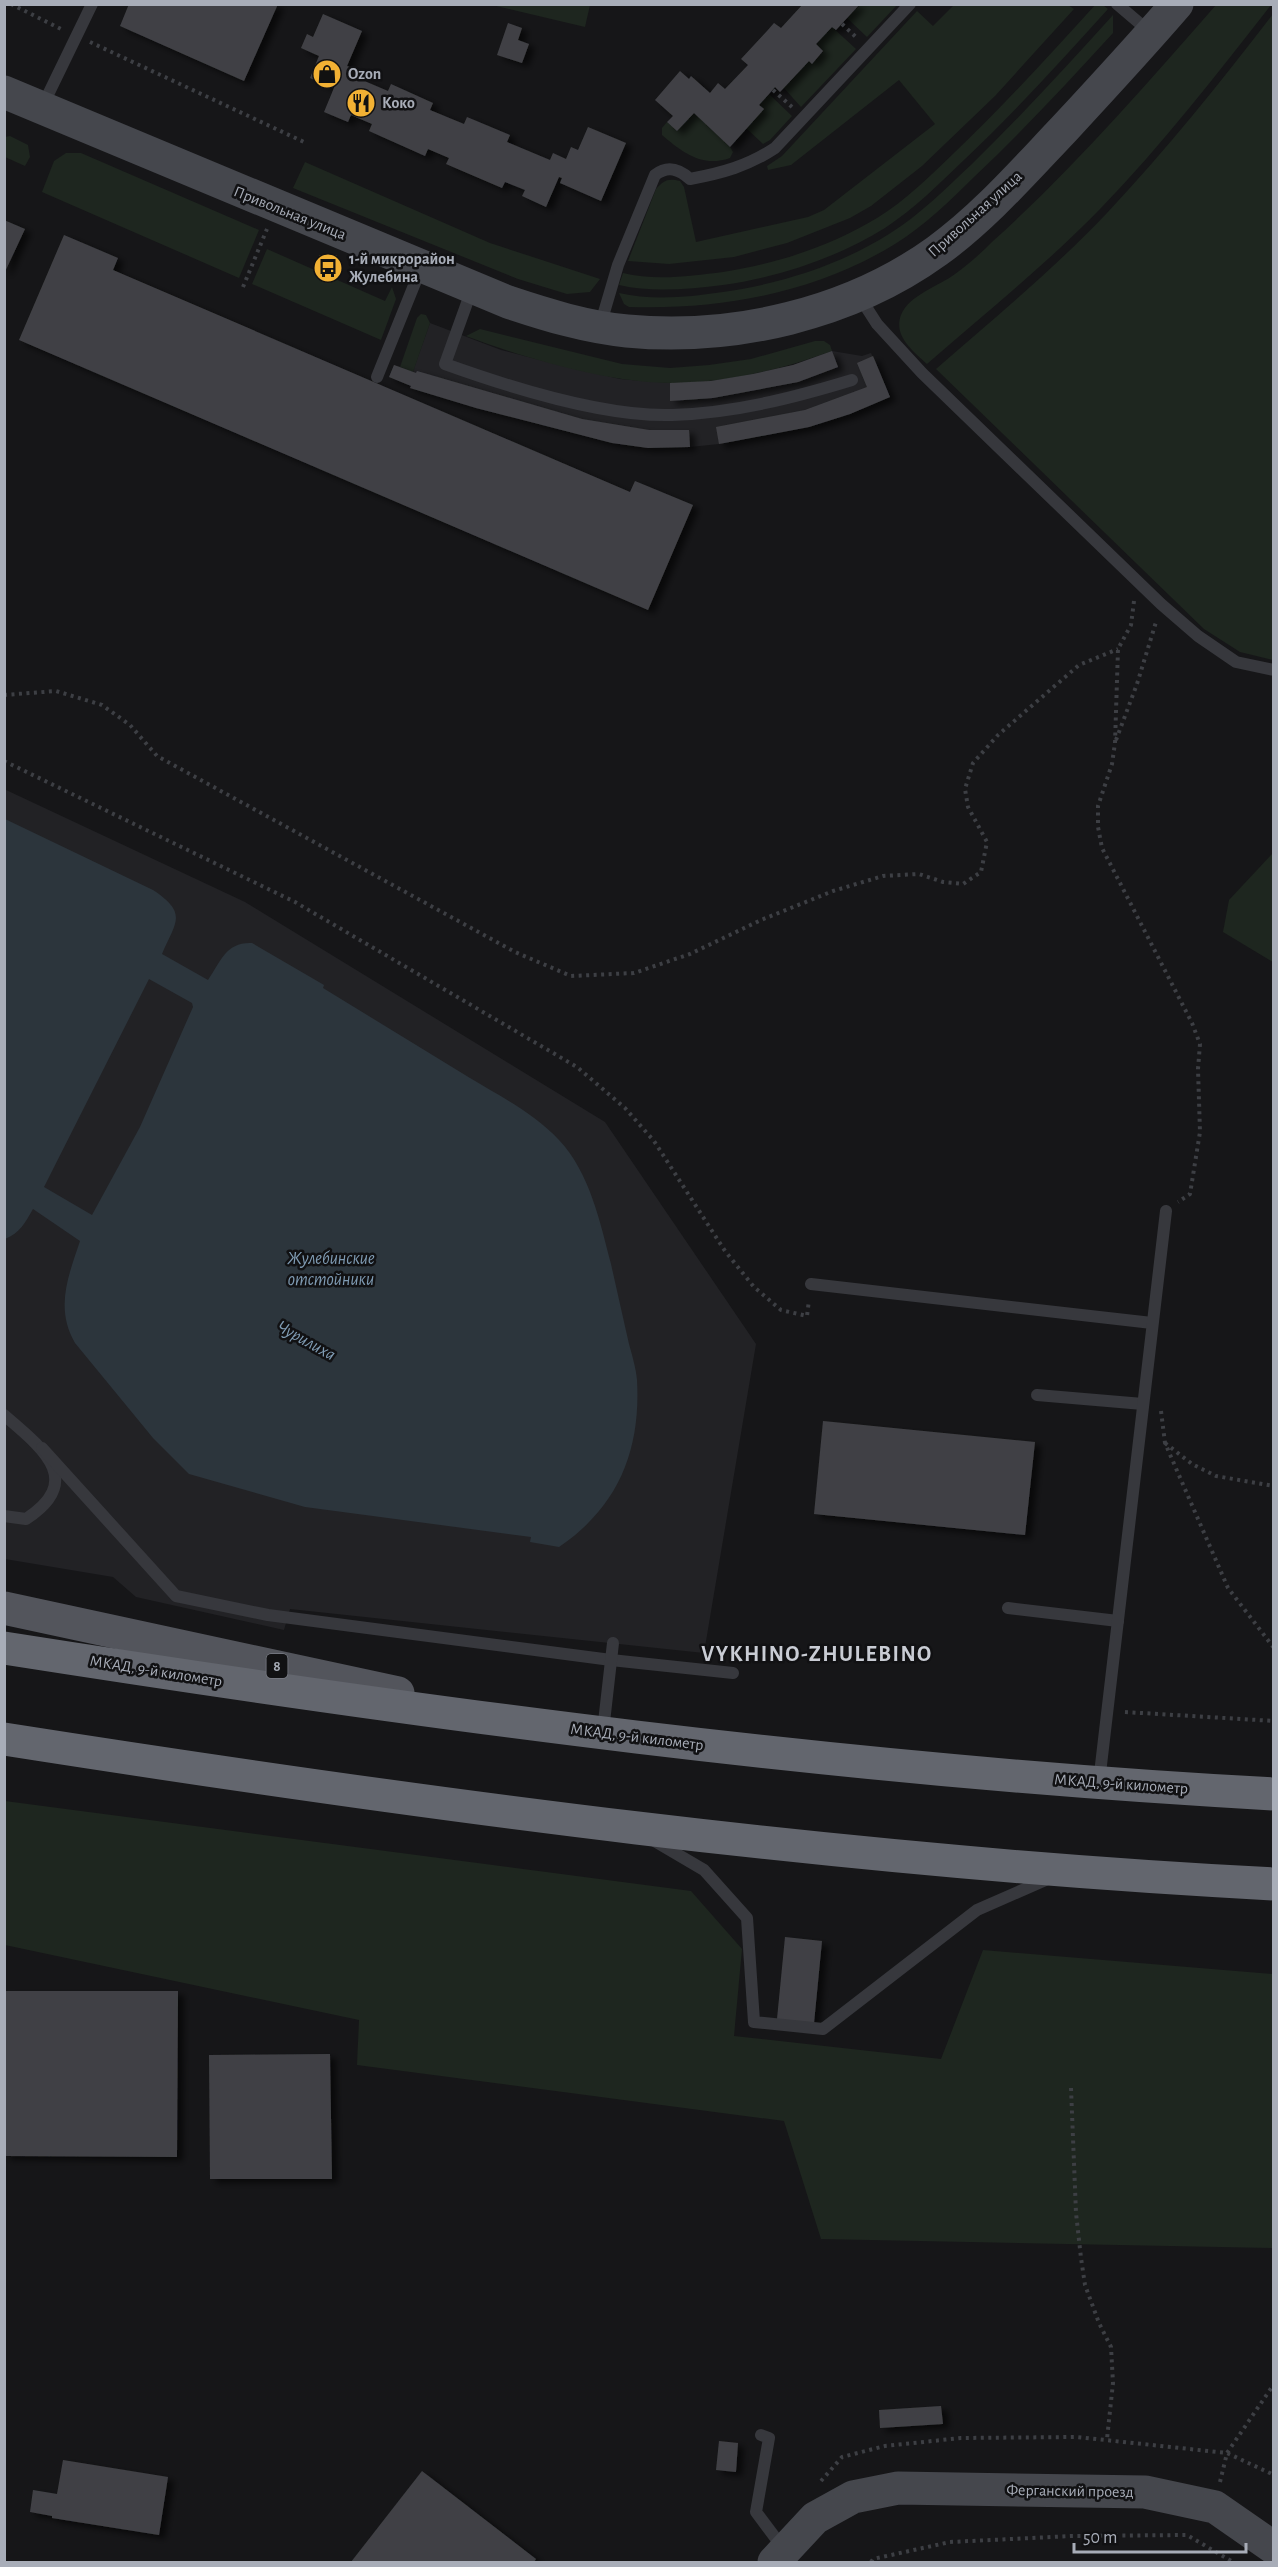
<svg xmlns="http://www.w3.org/2000/svg" width="1278" height="2567" font-family="'Alegreya Sans',sans-serif">
	<style>
		.built { fill: #222225 }
		.green { fill: #1e261f }
		.water { fill: #2c353c; fill-rule: evenodd }
		.building { fill: #404145; filter: url(#shadow) }
		.lines { fill: none; stroke-linecap: round; stroke-linejoin: round }
		.path { stroke: #3d3f44; stroke-width: 4; stroke-dasharray: 3 4.5; stroke-linecap: butt }
		.lane { stroke: #37383d; stroke-width: 12 }
		.secondary { stroke: #45474d; stroke-width: 33 }
		.primary { stroke: #53555c; stroke-width: 33 }
		.highway { stroke: #63666e; stroke-width: 33 }
		.labels { text-anchor: middle; dominant-baseline: central; stroke-width: 5; stroke-linejoin: round; paint-order: stroke }
		.shield { fill: #111113; stroke: #7b7e86; stroke-width: 1.5 }
		.shield-label { font-size: 15px; font-weight: bold; fill: #a8adb8 }
		.poi-label { font-size: 16px; font-weight: bold; fill: #a8adb8; stroke: #111113; text-anchor: start }
		.street-label { font-size: 16px; fill: #a8adb8; stroke: #111113 }
		.water-label { font-size: 18px; font-style: italic; fill: #7f9bb3; stroke: #111113 }
		.district-label { font-size: 22px; font-weight: bold; letter-spacing: 1.5px; fill: #c9ccd4; stroke: #111113 }
	</style>
	<defs>
		<filter id="shadow"><feDropShadow dx="6" dy="4" stdDeviation="3" flood-color="#0009"/></filter>
	</defs>
	<rect width="100%" height="100%" fill="#161618"/>
	<g class="built">
		<polygon points="430,323 501,350 540,360 620,379 670,383 711,381 753,374 793,365 832,351 862,356 871,353 890,397 850,414 809,427 719,444 690,447 612,443 476,408 389,377 394,365 413,371"/>
		<polygon points="4,789 245,902 605,1122 756,1344 704,1653 290,1609 284,1630 136,1597 113,1577 5,1559"/>
	</g>
	<g class="green">
		<path d="M1096 4 1103 5 1108 9C1061 61 1015 112 964 160 939 184 914 209 885 228 837 258 779 277 723 285 689 289 653 293 619 285L623 273C655 281 691 276 723 272 776 264 831 246 877 218 905 201 930 176 954 153 1003 106 1050 55 1096 4Z"/>
		<polygon points="492,5 590,5 585,27"/>
		<polygon points="860,5 897,4 897,5 867,37 847,18"/>
		<path d="M1068 5 1074 9 995 96 922 166 871 206 850 218 787 243 734 257 669 264 628 261 656 189C664 180 668 178 680 181L684 187 696 242 808 217 824 210 935 124 899 80 791 165 768 170 767 166 782 156 917 11 933 26 954 5Z"/>
		<path d="M1216 5H1271C1217 74 1162 145 1101 208 1047 264 985 313 927 364 913 351 893 336 901 315 909 295 939 286 955 274 969 264 981 253 993 241 1073 169 1145 86 1216 5Z"/>
		<path d="M1273 14V660L1240 652 1204 629 936 369C994 318 1054 269 1107 213 1166 150 1221 82 1273 14Z"/>
		<path d="M1113 15V33C1068 82 1023 131 974 177 950 201 924 226 895 244 815 293 721 310 629 307L624 304 619 293C653 301 689 297 723 292 780 284 840 265 889 234 920 215 946 188 972 164 1021 116 1067 66 1113 15Z"/>
		<polygon points="832,27 856,49 801,107 784,88 809,61 812,64 823,52 816,44"/>
		<polygon points="769,94 792,116 770,140 763,144 746,128 763,109 759,105"/>
		<path d="M694 113 730 147 733 152 730 158C702 168 682 152 662 135V128L667 122 677 131Z"/>
		<polygon points="10,136 28,145 30,157 25,166 5,157 5,137"/>
		<polygon points="66,153 81,153 259,230 239,278 42,192 54,161"/>
		<polygon points="305,162 490,243 600,279 590,292 567,294 518,279 293,188"/>
		<polygon points="267,249 385,301 392,287 396,299 381,340 252,284"/>
		<polygon points="421,314 426,315 430,323 413,372 400,367 417,318"/>
		<path d="M480 329 622 364 670 368 709 365 751 359 815 341H824L830 345 832 351C780 370 726 383 671 383 609 383 524 358 466 336Z"/>
		<polygon points="1273,853 1273,962 1223,932 1229,900"/>
		<polygon points="5,1801 691,1891 742,1949 734,2036 941,2059 983,1950 1273,1974 1273,2248 821,2239 784,2121 357,2065 359,2020 5,1945"/>
	</g>
	<path class="water" d="M5 819 153 890C189 914 175 922 162 954L208 980C221 961 226 942 252 943L324 985 323 988C372 1018 421 1048 470 1078 500 1096 535 1114 559 1140 590 1173 600 1222 611 1264 617 1291 623 1317 629 1344 632 1355 636 1368 637 1380 641 1451 618 1507 559 1547L530 1542 531 1537 305 1507 189 1474 153 1438 75 1343C55 1308 68 1277 80 1241L33 1209C25 1223 20 1233 5 1239ZM149 979 192 1003 193 1007 140 1127 92 1215 44 1187Z"/>
	<g class="building">
		<polygon points="129,4 278,4 244,81 120,26"/>
		<polygon points="803,4 860,4 836,30 832,27 816,44 823,51 812,64 809,61 780,92 775,87 769,94 759,105 764,109 730,147 694,113 677,131 667,122 673,116 655,100 680,71 689,79 691,76 710,93 718,83 725,89 748,65 741,59 767,31 774,23 781,28"/>
		<polygon points="323,14 362,31 347,66 358,70 355,77 388,91 391,84 433,103 430,110 464,124 467,117 510,135 507,142 550,160 553,153 566,159 571,147 578,150 588,127 626,143 601,201 560,183 562,178 559,177 546,207 522,196 525,190 505,182 502,188 446,164 449,158 428,149 425,156 369,131 372,124 351,115 348,122 324,112 336,83 332,82 330,87 310,78 319,56 301,48 307,34 313,37"/>
		<polygon points="508,23 522,28 518,40 529,44 522,63 497,55"/>
		<polygon points="4,220 25,229 4,274"/>
		<polygon points="64,235 118,258 113,270 630,492 635,481 693,505 648,610 19,340"/>
		<polygon points="832,351 838,367 798,382 713,398 670,401 670,383 711,381 753,374 793,365"/>
		<polygon points="873,356 890,397 850,414 809,427 719,444 716,427 805,410 867,387 857,363"/>
		<polygon points="394,365 416,373 417,371 582,419 649,430 689,430 690,447 648,448 612,443 476,408 410,388 411,386 389,377"/>
		<polygon points="823,1421 1035,1442 1025,1535 814,1514"/>
		<polygon points="785,1937 822,1941 814,2023 777,2019"/>
		<polygon points="4,1991 178,1991 177,2157 4,2156"/>
		<polygon points="330,2054 332,2179 210,2179 209,2055"/>
		<polygon points="941,2406 943,2424 880,2428 879,2410"/>
		<polygon points="719,2441 738,2443 736,2472 716,2470"/>
		<polygon points="63,2460 168,2477 159,2535 52,2518 52,2516 30,2512 33,2490 57,2494"/>
		<polygon points="422,2471 536,2559 534,2562 351,2562"/>
	</g>
	<g class="lines">
		<g class="path">
			<polyline points="11,4 61,29"/>
			<polyline points="842,24 857,38"/>
			<polyline points="90,42 304,142"/>
			<polyline points="773,90 792,107"/>
			<polyline points="243,287 267,229"/>
			<polyline points="1134,601 1131,625 1118,649 1115,743 1112,764 1098,806 1098,827 1102,848 1192,1023 1200,1044 1198,1069 1200,1132 1190,1194 1178,1202"/>
			<polyline points="4,695 56,691 102,705 130,725 157,756 515,952 571,976 634,973 690,954 761,920 833,891 883,876 919,874 943,882 963,884 981,872 987,842 968,807 965,789 973,763 998,735 1079,665 1118,649"/>
			<polyline points="1116,740 1137,684 1156,622"/>
			<polyline points="4,761 295,902 577,1067 625,1108 654,1141 725,1251 754,1287 781,1310 807,1316 809,1300"/>
			<polyline points="1161,1411 1165,1443 1228,1588 1274,1648"/>
			<polyline points="1165,1443 1192,1464 1216,1476 1274,1486"/>
			<polyline points="1125,1712 1274,1721"/>
			<polyline points="1071,2088 1076,2213 1081,2258 1085,2285 1099,2323 1111,2347 1113,2383 1107,2439"/>
			<polyline points="821,2481 842,2457 885,2446 961,2438 1077,2437 1227,2453 1274,2475"/>
			<polyline points="1220,2482 1227,2453 1274,2384"/>
			<polyline points="871,2562 873,2559 950,2542 1072,2536 1187,2535 1233,2562"/>
		</g>
		<g class="lane">
			<polyline points="1117,4 1151,33"/>
			<polyline points="43,105 92,4"/>
			<path d="M472 289 445 364C509 387 605 417 672 415 734 413 793 398 852 380"/>
			<polyline points="859,296 877,324 922,373 1161,604 1198,636 1236,662 1274,670"/>
			<path d="M600 326 618 265 655 175C668 165 679 169 690 179 722 173 748 166 775 148L910 4"/>
			<polyline points="377,377 421,268"/>
			<polyline points="811,1284 1152,1323"/>
			<polyline points="1037,1395 1143,1404"/>
			<path d="M4 1415C41 1447 86 1480 26 1519L4 1516"/>
			<polyline points="42,1448 176,1596 268,1615 611,1660 733,1673"/>
			<polyline points="1008,1608 1118,1621"/>
			<polyline points="603,1731 613,1643"/>
			<polyline points="1099,1782 1166,1211"/>
			<polyline points="653,1840 704,1870 747,1918 754,2022 823,2029 977,1910 1050,1878"/>
			<polyline points="761,2435 769,2438 756,2512 783,2548"/>
		</g>
		<g class="secondary">
			<path d="M4 92 508 302C547 315 586 327 627 331 733 341 850 314 937 251 984 217 1024 171 1064 129 1102 88 1140 47 1177 4"/>
			<polyline points="774,2562 815,2518 853,2497 898,2488 1145,2492 1215,2507 1274,2548"/>
		</g>
		<polyline class="primary" points="4,1608 398,1693"/>
		<g class="highway">
			<path d="M4 1648C425 1714 848 1771 1274 1794"/>
			<path d="M4 1739C425 1805 848 1862 1274 1884"/>
		</g>
	</g>
	<defs>
		<g id="shop-disc" transform="scale(1.5)"><circle r="9.5" fill="#f2b134" stroke="#111113"/><path d="M-5-2.5h2.3a2.7 3.5 0 0 1 5.4 0H5L5.5 6h-11ZM-1.5-2.5h3a1.5 2.3 0 0 0-3 0Z" fill="#111"/></g>
		<g id="restaurant-disc" transform="scale(1.5)"><circle r="9.5" fill="#f2b134" stroke="#111113"/><path d="M-5-6h1v4h1v-4h1v4h1v-4h1v5L-1.5 .5V6h-2V.5L-5-1ZM5-6V6H3V1.5H1.5Q1.5-4 5-6Z" fill="#111"/></g>
		<g id="bus-disc" transform="scale(1.5)"><circle r="9.5" fill="#f2b134" stroke="#111113"/><path d="M-5-6H5V4H4V6H2V4H-2V6H-4V4H-5ZM-3.5-4V0h7V-4ZM-3.5 1.2v1.5H-2V1.2ZM2 1.2v1.5H3.5V1.2Z" fill="#111"/></g>
	</defs>
	<g fill-rule="evenodd">
		<use href="#shop-disc" x="327" y="74"/>
		<use href="#restaurant-disc" x="361" y="103"/>
		<use href="#bus-disc" x="328" y="268"/>
	</g>
	<g class="labels">
		<rect class="shield" x="266.5" y="1654" width="21" height="24" rx="4.5"/>
		<g class="shield-label">
			<text x="277" y="1666">8</text>
		</g>
		<g class="poi-label">
			<text x="348" y="74">Ozon</text>
			<text x="382" y="103">Коко</text>
			<text x="349" y="259">1-й микрорайон<tspan x="349" dy="18">Жулебина</tspan></text>
		</g>
		<g class="street-label">
			<text transform="translate(290 213) rotate(22)">Привольная улица</text>
			<text transform="translate(975 214) rotate(-42)">Привольная улица</text>
			<text transform="translate(156 1671) rotate(9)">МКАД, 9-й километр</text>
			<text transform="translate(637 1737) rotate(7)">МКАД, 9-й километр</text>
			<text transform="translate(1121 1784) rotate(4)">МКАД, 9-й километр</text>
			<text transform="translate(1070 2491) rotate(1)">Ферганский проезд</text>
		</g>
		<g class="water-label">
			<text x="331" y="1259">Жулебинские<tspan x="331" dy="21">отстойники</tspan></text>
			<text transform="translate(306 1341) rotate(29)">Чурилиха</text>
		</g>
		<g class="district-label">
			<text x="817" y="1654">VYKHINO-ZHULEBINO</text>
		</g>
	</g>
	<rect width="1278" height="2567" fill="none" stroke="#a8adb8" stroke-width="12"/>
	<path d="M1074 2543v9h172v-9" fill="none" stroke="#a8adb8" stroke-width="3"/>
	<text x="1083" y="2543" font-size="18" fill="#a8adb8" stroke="#111113" stroke-width="4.5" paint-order="stroke">50 m</text>
</svg>
